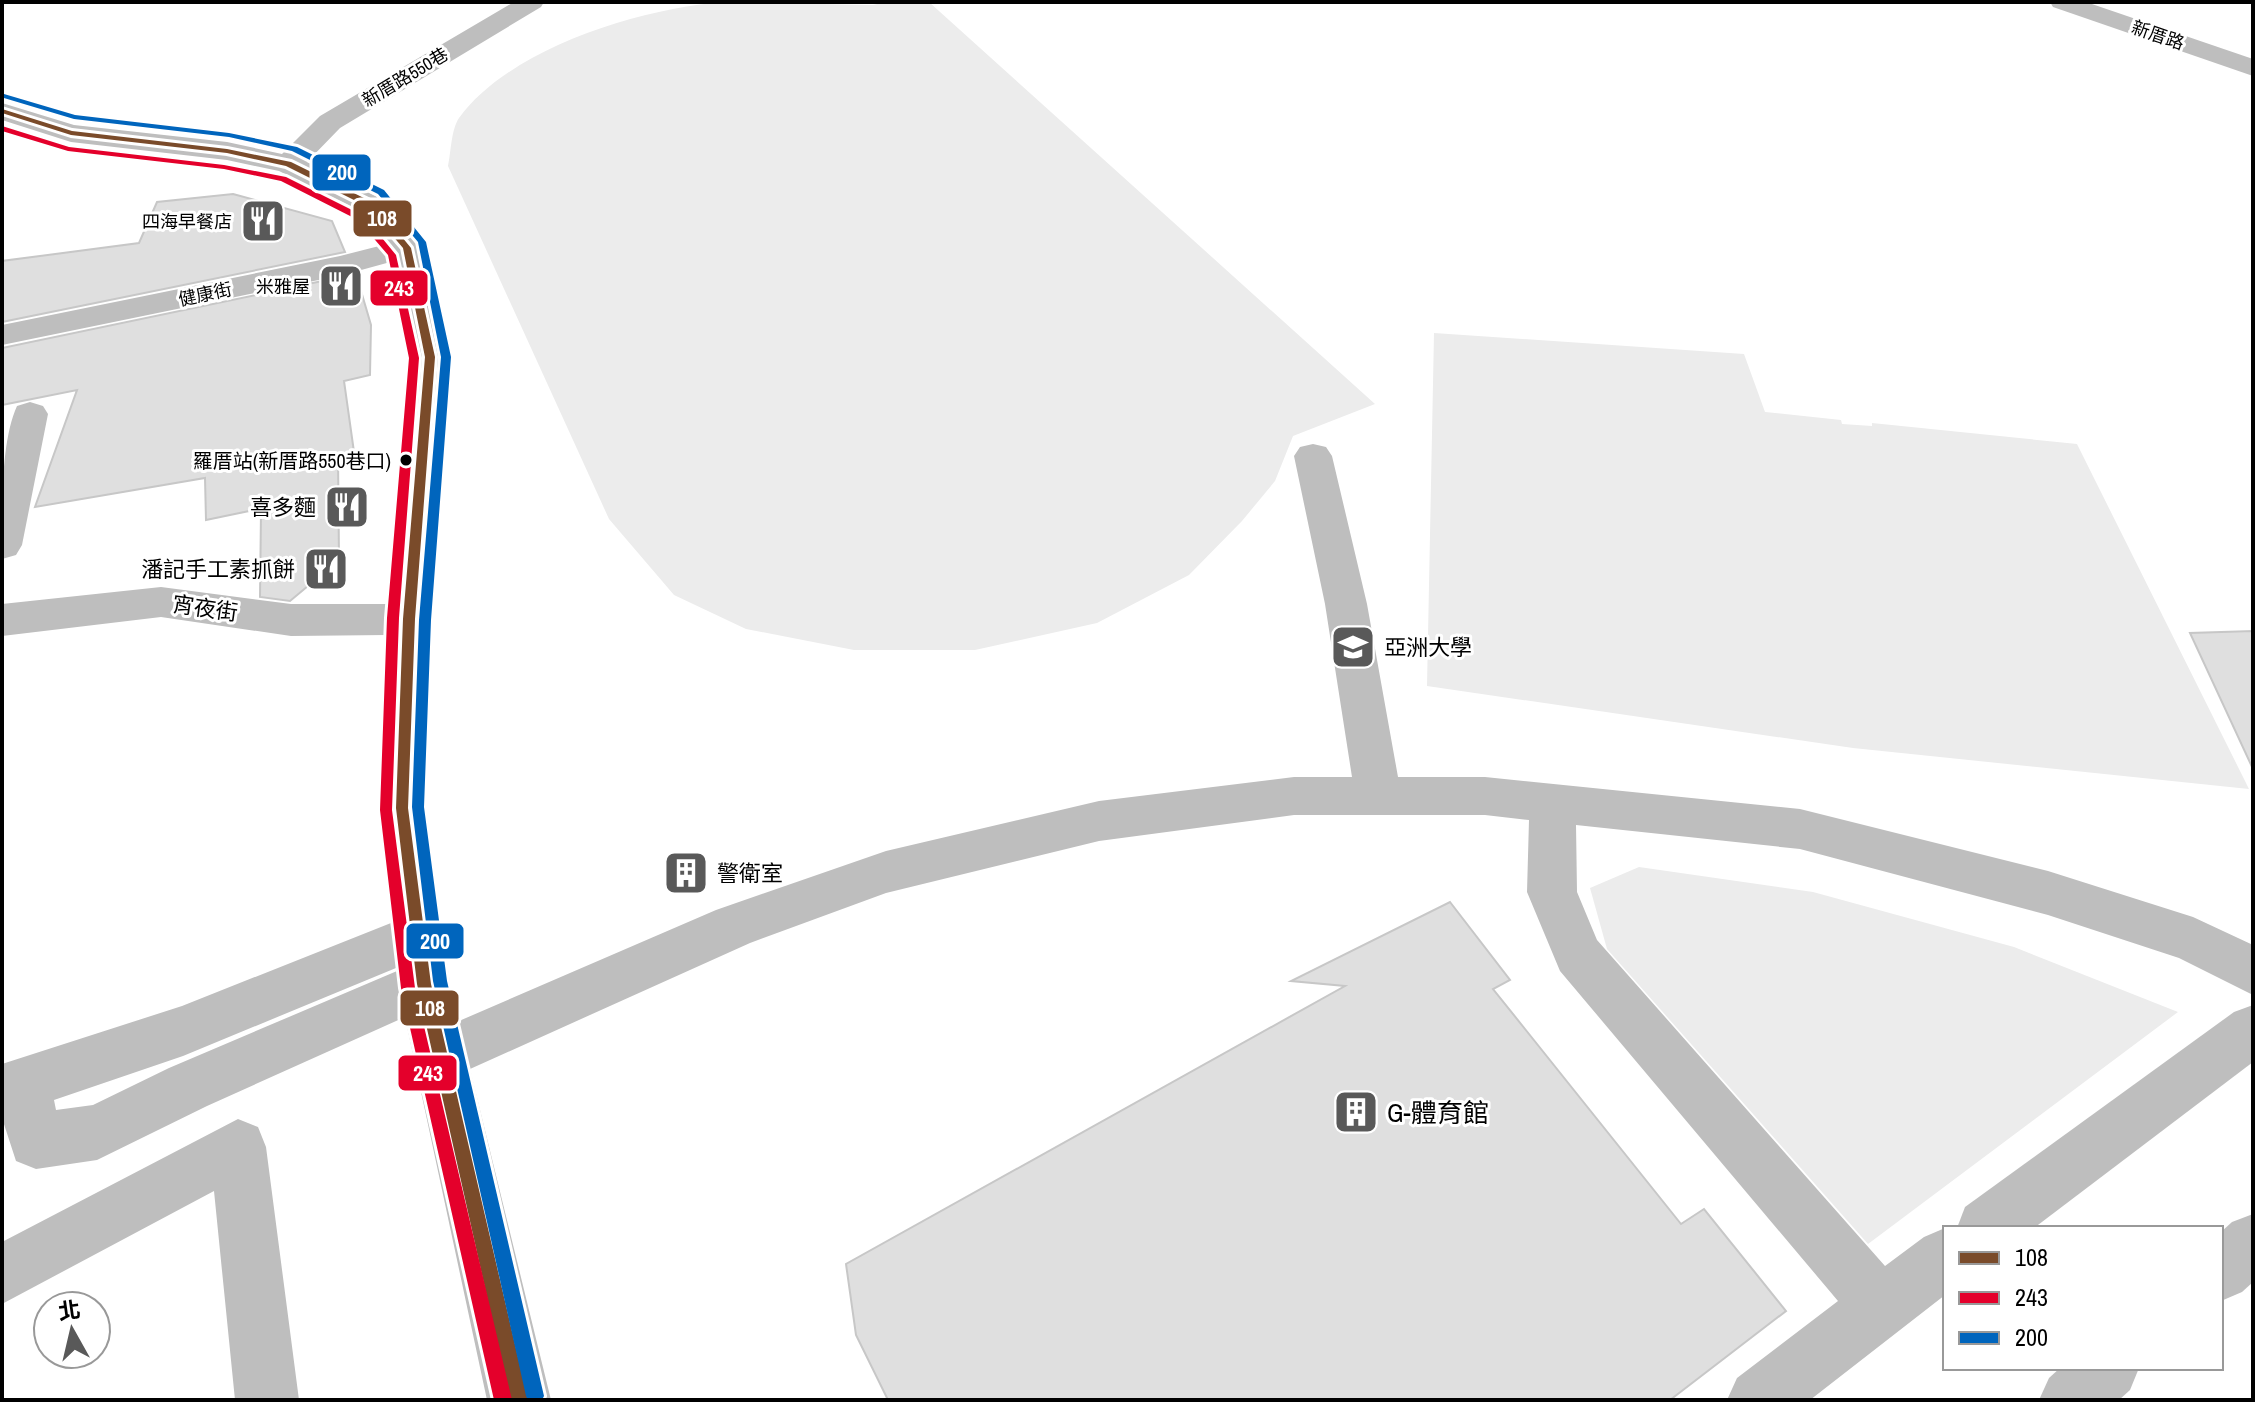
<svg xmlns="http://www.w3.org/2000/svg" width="2255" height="1402" font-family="'Archivo Narrow','Noto Sans TC',sans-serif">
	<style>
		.green { fill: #ececec }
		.building { fill: #dfdfdf; stroke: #c7c7c7; stroke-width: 2 }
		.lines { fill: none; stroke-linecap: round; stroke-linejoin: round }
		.minor { fill: #bebebe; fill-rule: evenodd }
		.bus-1-casing { stroke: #fff; stroke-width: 6 }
		.bus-2-casing { stroke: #fff; stroke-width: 6 }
		.bus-3-casing { stroke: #fff; stroke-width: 6 }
		.bus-1 { fill: #7a4b2a; fill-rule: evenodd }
		.bus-2 { fill: #e4002b; fill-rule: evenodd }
		.bus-3 { fill: #0065bd; fill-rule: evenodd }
		.bus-dot { fill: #000; stroke: #fff; stroke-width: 3 }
		.labels { text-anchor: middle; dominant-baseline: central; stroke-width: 6; stroke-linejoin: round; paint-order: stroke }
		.far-street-label { font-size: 18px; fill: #000; stroke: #fff }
		.far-poi-label { font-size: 18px; fill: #000; stroke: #fff; text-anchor: end }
		.bus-label { font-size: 20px; fill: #000; stroke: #fff; text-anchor: end }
		.poi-label { font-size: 22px; fill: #000; stroke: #fff; text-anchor: end }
		.street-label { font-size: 22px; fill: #000; stroke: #fff }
		.near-poi-label { font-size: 26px; fill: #000; stroke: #fff; text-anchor: start }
		.line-badge { stroke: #fff; stroke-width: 3 }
		.badge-label { font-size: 22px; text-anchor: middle; font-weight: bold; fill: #fff }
	</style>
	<rect width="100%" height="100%" fill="#fff"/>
	<g class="green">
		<path d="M725 2 873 5 886 2H929L1375 404 1293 436 1275 481 1242 521 1189 575 1097 623 975 650H854L746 629 674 595 609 519 448 166C451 153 451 130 459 118 510 48 641 8 725 2Z"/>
		<polygon points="1434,333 1744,354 1765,412 1841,420 1842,424 1872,426 1872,423 2077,444 2249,789 1853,748 1427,686"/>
		<polygon points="1639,867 1813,892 2014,947 2178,1012 1868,1244 1607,949 1590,888"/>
	</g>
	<g class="building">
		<polygon points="233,194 332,221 345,252 2,322 2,261 139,243 157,202"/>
		<polygon points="356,274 371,325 370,375 344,381 354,452 338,455 339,560 290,601 260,597 261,511 254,513 254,510 206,520 205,478 35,507 77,390 2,405 2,348"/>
		<polygon points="2253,631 2253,769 2190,633"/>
		<polygon points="1450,902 1510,980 1493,989 1681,1224 1704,1209 1786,1311 1670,1400 888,1400 856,1335 846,1264 1345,986 1291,981"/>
	</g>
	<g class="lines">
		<g class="minor">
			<path d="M514 2H544L541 7 340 128 307 162 382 199 418 241 423 248 447 357 430 619 425 808 450 984 459 1021 716 910 886 851 1099 801 1294 777H1352L1325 604 1294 456 1300 447 1313 444 1326 447 1332 456 1367 604 1398 777H1485L1800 809 2048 871 2193 917 2253 945V995L2179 958 2048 915 1800 849 1576 825 1577 892 1597 940 1885 1266 1924 1237 1945 1228V1295L1810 1400H1727L1737 1378 1838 1301 1560 971 1527 892 1529 820 1485 815H1294L1099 841 886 893 750 943 470 1069 551 1400H487L405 1017 207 1106 97 1160 36 1169 16 1161 2 1118V1064L182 1006 391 923 379 808 387 635 291 636 161 617 2 636V604L161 587 291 604H390L413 357 394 261 343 275 2 345V325L340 256 387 244 360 211 279 171 227 160 71 142 2 120V103L74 125 227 142 282 154 320 116ZM396 968 397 971 169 1068 93 1105 56 1110 54 1100 183 1056Z"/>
			<polygon points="2050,2 2086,2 2253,59 2253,76 2053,7"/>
			<path d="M30 402 43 406 48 414 22 545 16 555 2 559C2 515 0 443 17 406Z"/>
			<polygon points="2253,1005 2253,1062 2034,1228 1957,1228 1965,1207 2234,1012"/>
			<polygon points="238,1119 258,1127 266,1147 299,1400 235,1400 214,1191 2,1304 2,1242"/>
			<polygon points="2253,1214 2253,1282 2242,1292 2221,1301 2221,1232 2232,1222"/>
			<polygon points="2060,1368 2139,1368 2130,1390 2119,1400 2039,1400 2049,1378"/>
		</g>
		<g class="bus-1-casing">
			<polygon id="bus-1" points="2,109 72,131 227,149 291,162 374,203 411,248 435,357 415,619 408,808 431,984 528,1400 510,1400 417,984 396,808 403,619 425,357 403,248 368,207 286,166 227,153 71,135 2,113"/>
		</g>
		<g class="bus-2-casing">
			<polygon id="bus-2" points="2,126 69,147 224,165 286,177 364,216 396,255 419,358 399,618 392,810 415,988 512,1400 494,1400 401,988 380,810 387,618 409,358 388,255 358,220 281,181 224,169 68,151 2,131"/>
		</g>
		<g class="bus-3-casing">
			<polygon id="bus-3" points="4,94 75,115 229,133 297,147 384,190 426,242 451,357 431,620 424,807 447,981 544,1396 542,1400 528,1400 526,1396 433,981 412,807 419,620 441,357 418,242 378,194 292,151 229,137 74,119 4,98"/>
		</g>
		<use href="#bus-1" class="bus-1"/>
		<use href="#bus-2" class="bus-2"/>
		<use href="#bus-3" class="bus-3"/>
	</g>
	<defs>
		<g id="restaurant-square" transform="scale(2.3)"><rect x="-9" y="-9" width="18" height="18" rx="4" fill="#595959" stroke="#fff"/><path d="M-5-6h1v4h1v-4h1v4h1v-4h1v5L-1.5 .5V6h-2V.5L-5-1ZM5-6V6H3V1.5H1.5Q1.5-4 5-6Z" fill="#fff"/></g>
		<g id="university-square" transform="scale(2.3)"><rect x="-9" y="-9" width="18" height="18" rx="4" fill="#595959" stroke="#fff"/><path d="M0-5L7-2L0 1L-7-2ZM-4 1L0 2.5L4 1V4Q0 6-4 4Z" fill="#fff"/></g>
		<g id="building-square" transform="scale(2.3)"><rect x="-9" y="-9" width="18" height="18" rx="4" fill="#595959" stroke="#fff"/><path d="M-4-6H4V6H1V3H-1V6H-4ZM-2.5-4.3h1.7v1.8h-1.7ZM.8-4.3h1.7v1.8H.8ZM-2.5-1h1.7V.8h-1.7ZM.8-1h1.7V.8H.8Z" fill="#fff"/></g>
	</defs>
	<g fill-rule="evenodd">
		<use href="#restaurant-square" x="263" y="221"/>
		<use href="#restaurant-square" x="341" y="286"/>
		<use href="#restaurant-square" x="347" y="507"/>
		<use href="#restaurant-square" x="326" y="569"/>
		<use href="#university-square" x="1353" y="647"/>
		<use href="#building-square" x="686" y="873"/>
		<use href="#building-square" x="1356" y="1112"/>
	</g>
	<circle class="bus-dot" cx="406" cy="460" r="7"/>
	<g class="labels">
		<g class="far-street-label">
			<text transform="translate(2158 35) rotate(19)">新厝路</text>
			<text transform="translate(405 77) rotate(-31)">新厝路550巷</text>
			<text transform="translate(205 294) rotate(-12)">健康街</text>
		</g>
		<g class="far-poi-label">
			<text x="232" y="221">四海早餐店</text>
			<text x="310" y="286">米雅屋</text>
		</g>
		<g class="bus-label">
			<text x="391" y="460">羅厝站(新厝路550巷口)</text>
		</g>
		<g class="poi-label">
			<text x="316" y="507">喜多麵</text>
			<text x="295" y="569">潘記手工素抓餅</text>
			<text x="1384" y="647" text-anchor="start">亞洲大學</text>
			<text x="717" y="873" text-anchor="start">警衛室</text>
		</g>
		<g class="street-label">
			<text transform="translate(205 608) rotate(8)">宵夜街</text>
		</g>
		<g class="near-poi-label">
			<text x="1387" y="1112">G-體育館</text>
		</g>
	</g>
	<g class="line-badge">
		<rect x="311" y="153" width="61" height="39" rx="8" fill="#0065bd"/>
		<rect x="352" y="199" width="61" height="39" rx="8" fill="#7a4b2a"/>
		<rect x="369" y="269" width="60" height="38" rx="8" fill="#e4002b"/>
		<rect x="405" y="922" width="60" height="38" rx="8" fill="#0065bd"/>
		<rect x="399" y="989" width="61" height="38" rx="8" fill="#7a4b2a"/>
		<rect x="397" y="1054" width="61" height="38" rx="8" fill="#e4002b"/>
	</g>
	<g class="badge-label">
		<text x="342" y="180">200</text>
		<text x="382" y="226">108</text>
		<text x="399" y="296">243</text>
		<text x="435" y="949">200</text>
		<text x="430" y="1016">108</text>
		<text x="428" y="1081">243</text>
	</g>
	<rect width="2255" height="1402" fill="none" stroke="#000000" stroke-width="8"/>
	<rect x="1943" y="1226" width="280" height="144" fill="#ffffff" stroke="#999999" stroke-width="2"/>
	<rect x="1959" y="1252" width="40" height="12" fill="#7a4b2a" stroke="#999999" stroke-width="2"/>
	<text x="2015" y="1266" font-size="24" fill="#000000">108</text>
	<rect x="1959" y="1292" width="40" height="12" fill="#e4002b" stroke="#999999" stroke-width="2"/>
	<text x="2015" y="1306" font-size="24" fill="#000000">243</text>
	<rect x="1959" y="1332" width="40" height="12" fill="#0065bd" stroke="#999999" stroke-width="2"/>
	<text x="2015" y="1346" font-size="24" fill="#000000">200</text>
	<g transform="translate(72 1330) rotate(352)"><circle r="38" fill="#ffffff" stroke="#999999" stroke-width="2"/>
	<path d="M0-6L14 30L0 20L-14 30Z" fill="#595959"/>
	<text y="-12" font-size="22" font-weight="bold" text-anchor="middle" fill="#000000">北</text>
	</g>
</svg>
